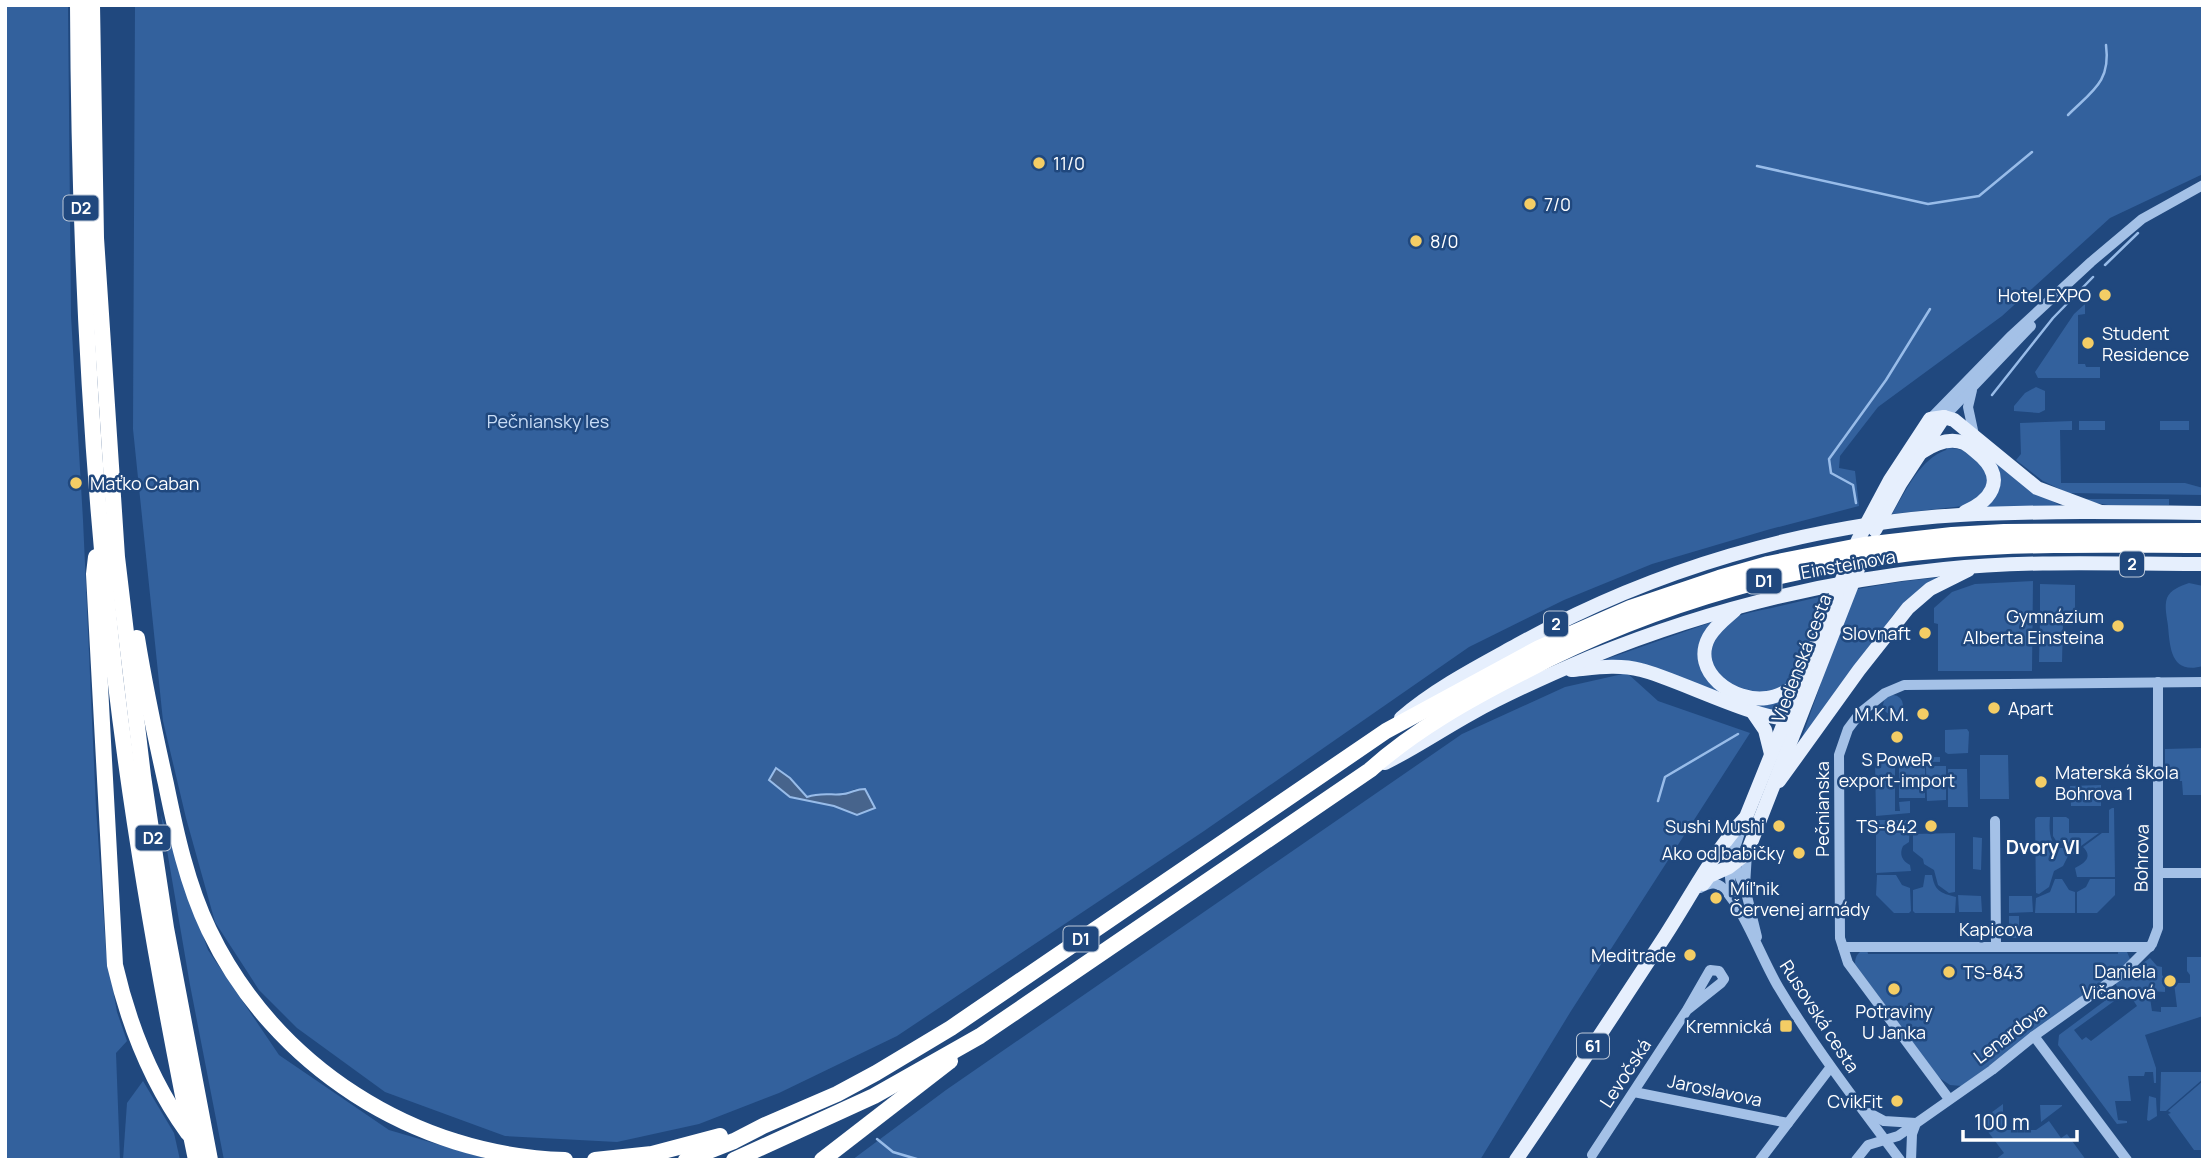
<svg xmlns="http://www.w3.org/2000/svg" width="2208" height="1165" font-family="Manrope,sans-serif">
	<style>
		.green { fill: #33619d; fill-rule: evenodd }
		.water { fill: #47648c; stroke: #98bce9; stroke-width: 2 }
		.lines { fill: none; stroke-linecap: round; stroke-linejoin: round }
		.stream { stroke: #98bce9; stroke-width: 2.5 }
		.minor { stroke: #a4c1e7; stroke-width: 10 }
		.major { stroke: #e6effd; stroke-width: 14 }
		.highway { stroke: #fff; stroke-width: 16 }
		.poi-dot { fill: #f4cd65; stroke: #20487e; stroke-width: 2.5 }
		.labels { text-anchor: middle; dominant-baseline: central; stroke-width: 5; stroke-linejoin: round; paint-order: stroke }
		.shield { fill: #20487e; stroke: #bcc8d8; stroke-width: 2 }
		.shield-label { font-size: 16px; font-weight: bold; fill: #fff }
		.poi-label { font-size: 18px; fill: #fff; stroke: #20487e; text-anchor: end }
		.park-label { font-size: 18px; fill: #c8dcf6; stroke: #20487e }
		.street-label { font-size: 18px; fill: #fff; stroke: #20487e }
		.neighbourhood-label { font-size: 19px; font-weight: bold; fill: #fff; stroke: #20487e }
	</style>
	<rect width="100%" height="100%" fill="#20487e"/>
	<g class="green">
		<polygon points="5,5 68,5 71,316 83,520 96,808 106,951 117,1012 127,1041 116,1053 120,1160 5,1160"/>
		<path d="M135 5H2203V174L2110 218 2002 316 1878 407 1840 456 1839 468 1855 471 1859 506 1767 530 1652 564 1564 600 1469 647 1204 831 897 1036 779 1093 699 1124 617 1142 505 1136 385 1092 297 1028 259 990 215 922 186 818 163 721 133 429ZM776 769 790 778 807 797C824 791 840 797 855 789L870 800 875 808 857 815 834 806 790 797 769 780Z"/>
		<polygon points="2085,304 2085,314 2078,315 2078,364 2085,364 2086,367 2100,367 2100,378 2038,378 2035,372 2074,314"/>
		<polygon points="2036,387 2045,391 2045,410 2039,413 2014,411 2014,406 2025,393"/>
		<polygon points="2072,421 2072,430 2060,430 2061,483 2185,483 2203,488 2203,495 2068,493 2043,481 2016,460 2021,454 2020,423"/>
		<rect x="2079" y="421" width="26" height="9"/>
		<rect x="2160" y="421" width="29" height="9"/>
		<polygon points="1954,426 2030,489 2061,506 1983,509 1999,483"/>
		<path d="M1947 448C1973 448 1979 462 1991 482L1972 505 1892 514C1906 491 1919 460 1946 450Z"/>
		<polygon points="2073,499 2169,499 2169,505 2108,505"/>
		<path d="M1945 577 1916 595 1893 615 1798 749 1821 683 1794 676 1787 686 1761 695 1723 683 1709 661C1711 647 1712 633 1725 623 1739 613 1759 611 1776 607 1831 594 1888 581 1945 577Z"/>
		<polygon points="2033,581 2032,671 1938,671 1938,624 1934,623 1934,608 1952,592 1975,584"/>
		<path d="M2189 583 2203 586V666C2171 675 2170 648 2168 626 2167 618 2164 606 2167 598 2170 590 2180 586 2189 583Z"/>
		<polygon points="2040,584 2075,585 2075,616 2040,616"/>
		<polygon points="2040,620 2063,620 2062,662 2039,662"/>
		<polygon points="1715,621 1701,644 1725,693 1789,695 1780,716 1601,661"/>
		<polygon points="1627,673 1658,701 1750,733 1571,1011 1480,1160 852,1160 946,1090 1462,734 1565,687"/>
		<circle cx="1893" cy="705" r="10"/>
		<polygon points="1967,729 1969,732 1968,753 1948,754 1945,752 1945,730"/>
		<polygon points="2203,748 2203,795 2183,795 2182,781 2165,781 2165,749"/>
		<polygon points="1980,755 2008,755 2009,799 1980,799"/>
		<polygon points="1940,757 1940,762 1895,761 1895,811 1900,811 1899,802 1910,801 1910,813 1876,816 1875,758"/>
		<rect x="1899" y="764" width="26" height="34"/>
		<polygon points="1926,766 1946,766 1946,800 1927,801"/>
		<polygon points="1948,769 1967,769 1968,807 1948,807"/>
		<polygon points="2101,785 2101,806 2071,806 2070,786"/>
		<path d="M2112 808H2114L2115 877H2077L2075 868C2085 863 2093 857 2083 847L2102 833H2109V810Z"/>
		<polygon points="161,815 208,950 279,1055 389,1130 491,1160 224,1160 190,985"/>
		<path d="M2037 817H2050C2049 828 2049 840 2057 848H2074V854L2068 856 2063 866 2054 871 2049 887 2039 894 2036 893 2035 819Z"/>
		<polygon points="2053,817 2066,817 2069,819 2069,833 2099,833 2081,846 2058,844 2053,836"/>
		<path d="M1878 820H1910L1909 842 1903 846C1899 854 1902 861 1910 865L1911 871 1876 873V822Z"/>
		<polygon points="1955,833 1955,892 1949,893 1938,885 1934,870 1924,864 1923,859 1913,851 1913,834"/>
		<polygon points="1973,837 1982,838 1981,870 1973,869"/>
		<polygon points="1877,875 1896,875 1902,885 1910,888 1911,911 1909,913 1894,913 1876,895"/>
		<path d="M1925 875H1932C1935 891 1940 893 1956 897L1955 913H1915L1913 911V890L1923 887Z"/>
		<polygon points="2055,879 2062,879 2069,890 2075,892 2075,913 2035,913 2036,898 2050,892"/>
		<polygon points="2090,879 2115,879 2115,895 2097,913 2077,913 2077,892 2086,887"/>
		<polygon points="1958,895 1981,896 1982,912 1959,912"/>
		<polygon points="2009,896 2032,896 2033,912 2009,913"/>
		<polygon points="2009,916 2019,916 2019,938 2012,938 2009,933"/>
		<path d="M2118 948 2127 952 2130 959 2129 963 1962 1086 1950 1085 1938 1077 1855 964C1855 955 1859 951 1867 949L1868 954H2118Z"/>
		<polygon points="2187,957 2203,957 2203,1016 2145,1035 2156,1068 2156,1083 2154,1083 2153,1072 2145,1072 2144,1076 2128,1076 2131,1101 2115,1101 2118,1120 2127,1121 2127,1123 2117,1124 2058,1045 2059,1035 2114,994 2117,999 2074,1030 2082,1040 2086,1037 2091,1041 2137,1006 2127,991 2121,993 2115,983 2150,958 2157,966 2162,967 2162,975 2165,979 2165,992 2149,991 2152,1011 2161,1012 2161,1007 2177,1007 2174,983 2190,983 2190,975 2187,971"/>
		<polygon points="2161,1072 2203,1072 2203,1079 2166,1111 2160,1111"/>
		<polygon points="143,1081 174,1133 180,1160 123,1160 127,1103"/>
		<polygon points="2203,1081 2203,1150 2194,1150 2168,1114 2171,1113 2168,1111"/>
		<polygon points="2149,1096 2156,1098 2157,1116 2149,1121 2147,1120"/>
		<polygon points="2003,1104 2003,1130 2036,1130 2049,1121 2061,1138 2067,1134 2086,1160 1995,1160 2004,1153 1980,1121"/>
		<polygon points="2040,1105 2062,1105 2062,1106 2041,1122"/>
	</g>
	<path class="water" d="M776 768 790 778 807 797C824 791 836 797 848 793 855 791 858 789 865 789L875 808 857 815 834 806 790 797 769 780Z"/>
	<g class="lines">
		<g class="stream">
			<path d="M2068 115C2092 91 2111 82 2106 45"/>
			<polyline points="1757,166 1928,204 1979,196 2032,152"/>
			<polyline points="2105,265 2138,233"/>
			<polyline points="1992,395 2053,318 2093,277"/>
			<polyline points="1856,503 1853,485 1831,473 1829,459 1886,380 1930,309"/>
			<polyline points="1658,801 1665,777 1738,734"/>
			<polyline points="877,1139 893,1152 920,1160"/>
		</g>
		<g class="minor">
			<polyline points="1972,390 1968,407 1974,435"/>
			<polyline points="1944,417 2031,326"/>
			<polyline points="1930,419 2010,337 2091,262 2142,219 2203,185"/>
			<polyline points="1995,821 1996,946"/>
			<polyline points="1731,857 1745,888 1757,937"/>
			<polyline points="2158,873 2203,873"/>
			<polyline points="1745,886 1747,853"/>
			<path d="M1700 888C1710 883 1716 881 1724 889 1745 911 1762 960 1779 988 1815 1048 1858 1104 1900 1160"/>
			<polyline points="1732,898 1729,867 1742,826"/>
			<polyline points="1843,947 2150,947"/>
			<polyline points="2034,1036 2127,1160"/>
			<polyline points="1634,1092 1788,1123"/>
			<polyline points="1949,1099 1848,963 1840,938 1839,755 1848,729 1860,713 1885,693 1904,685 2203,682"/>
			<polyline points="1869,1113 1884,1121 1916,1123"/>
			<polyline points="1592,1155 1687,1010 1710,970 1719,971 1724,979 1721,983 1687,1010"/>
			<polyline points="1760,1160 1830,1068"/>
			<polyline points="1856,1160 1868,1145 1898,1136 1992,1070 2034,1036 2125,971 2152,944 2158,928 2158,682"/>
			<polyline points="1911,1160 1912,1134 1916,1123"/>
		</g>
		<g class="major">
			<path d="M1922 452C1934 444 1949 437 1964 443 1970 446 1977 453 1982 457 2006 481 1990 501 1965 512"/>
			<polyline points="1875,530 1900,484 1944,417"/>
			<path d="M1735 610C1726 618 1715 626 1709 637 1690 672 1734 703 1767 698 1778 697 1787 691 1797 686"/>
			<path d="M1571 670C1594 668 1618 664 1641 670 1675 678 1763 723 1790 718"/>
			<polyline points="1752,711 1765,730 1771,754"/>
			<path d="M1401 718C1436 688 1477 667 1517 645 1651 570 1806 524 1960 515 2041 511 2122 512 2203 513"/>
			<path d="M1385 763C1415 748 1443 729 1472 713 1510 692 1551 674 1591 657 1704 611 1823 581 1944 569 2029 560 2117 564 2203 564"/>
			<polyline points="1779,781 1859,670 1908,608 1930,589 1968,570"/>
			<polyline points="1703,884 1709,876 1729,867 1747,853 1865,551"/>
			<path d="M1516 1160C1567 1086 1616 1011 1665 936 1691 896 1713 852 1746 817L1858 540 1890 480 1930 419 1944 417 1954 420 2037 488 2101 512"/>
		</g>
		<g class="highway">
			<path d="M78 5C79 229 89 453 115 676 134 838 163 1000 196 1160"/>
			<polyline points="92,5 96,238 117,557 143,776 166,928 210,1160"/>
			<path d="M96 557 94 574 115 965C129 1026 151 1082 188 1133"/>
			<path d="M137 638C145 687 155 735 166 784 176 833 187 884 209 930 274 1066 415 1156 565 1160"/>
			<polyline points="595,1160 652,1154 720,1136"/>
			<polyline points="686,1160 734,1141 763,1126 837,1094 876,1073 951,1028 1386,731 1539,648 1630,608 1719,578 1768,564 1864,545 1952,535 2004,532 2203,531"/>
			<path d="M734 1160 874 1096 980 1036 1370 770C1416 729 1470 699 1525 671 1657 602 1806 560 1954 549 2037 543 2120 545 2203 545"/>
			<polyline points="822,1160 950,1061"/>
		</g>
	</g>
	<g class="poi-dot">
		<circle cx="1039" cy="163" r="7"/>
		<circle cx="1530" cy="204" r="7"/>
		<circle cx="1416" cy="241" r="7"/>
		<circle cx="2105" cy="295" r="7"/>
		<circle cx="2088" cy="343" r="7"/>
		<circle cx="76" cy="483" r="7"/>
		<circle cx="2118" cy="626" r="7"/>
		<circle cx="1925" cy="633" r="7"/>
		<circle cx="1994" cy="708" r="7"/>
		<circle cx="1923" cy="714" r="7"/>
		<circle cx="1897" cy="737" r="7"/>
		<circle cx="2041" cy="782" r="7"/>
		<circle cx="1779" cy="826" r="7"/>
		<circle cx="1931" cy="826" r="7"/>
		<circle cx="1799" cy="853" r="7"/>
		<circle cx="1716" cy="898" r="7"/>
		<circle cx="1690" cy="955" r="7"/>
		<circle cx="1949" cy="972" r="7"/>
		<circle cx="2170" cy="981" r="7"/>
		<circle cx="1894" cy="989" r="7"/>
		<rect x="1779" y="1019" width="14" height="14" rx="3.5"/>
		<circle cx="1897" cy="1101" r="7"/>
	</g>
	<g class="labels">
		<g class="shield">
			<rect x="63.5" y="195.5" width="35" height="25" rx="5"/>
			<rect x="2120" y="551.5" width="24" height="25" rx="5"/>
			<rect x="1746.5" y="568.5" width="35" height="25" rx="5"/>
			<rect x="1544" y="611.5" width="24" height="25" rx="5"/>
			<rect x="135.5" y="825.5" width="35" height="25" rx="5"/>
			<rect x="1063.5" y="926.5" width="35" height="25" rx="5"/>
			<rect x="1577" y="1033.5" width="32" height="25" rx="5"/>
		</g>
		<g class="shield-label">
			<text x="81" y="208">D2</text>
			<text x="2132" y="564">2</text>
			<text x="1764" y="581">D1</text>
			<text x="1556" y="624">2</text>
			<text x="153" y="838">D2</text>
			<text x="1081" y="939">D1</text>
			<text x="1593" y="1046">61</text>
		</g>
		<g class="poi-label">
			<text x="1053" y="163" text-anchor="start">11/0</text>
			<text x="1544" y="204" text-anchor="start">7/0</text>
			<text x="1430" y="241" text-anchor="start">8/0</text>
			<text x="2091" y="295">Hotel EXPO</text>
			<text x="2102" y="333" text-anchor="start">Student<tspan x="2102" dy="21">Residence</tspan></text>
			<text x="90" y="483" text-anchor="start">Maťko Caban</text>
			<text x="2104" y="616">Gymnázium<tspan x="2104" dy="21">Alberta Einsteina</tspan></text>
			<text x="1911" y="633">Slovnaft</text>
			<text x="2008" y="708" text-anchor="start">Apart</text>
			<text x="1909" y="714">M.K.M.</text>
			<text x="1897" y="759" text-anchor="middle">S PoweR<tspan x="1897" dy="21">export-import</tspan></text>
			<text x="2055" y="772" text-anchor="start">Materská škola<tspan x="2055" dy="21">Bohrova 1</tspan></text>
			<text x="1765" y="826">Sushi Mushi</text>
			<text x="1917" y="826">TS-842</text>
			<text x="1785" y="853">Ako od babičky</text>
			<text x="1730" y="888" text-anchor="start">Míľnik<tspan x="1730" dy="21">Červenej armády</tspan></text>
			<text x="1676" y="955">Meditrade</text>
			<text x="2156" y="971">Daniela<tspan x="2156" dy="21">Vičanová</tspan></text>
			<text x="1963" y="972" text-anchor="start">TS-843</text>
			<text x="1894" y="1011" text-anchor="middle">Potraviny<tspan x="1894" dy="21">U Janka</tspan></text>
			<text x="1772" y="1026">Kremnická</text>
			<text x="1883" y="1101">CvikFit</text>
		</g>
		<g class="park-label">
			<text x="548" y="421">Pečniansky les</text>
		</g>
		<g class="street-label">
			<text transform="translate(1848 564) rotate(-10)">Einsteinova</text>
			<text transform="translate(1801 658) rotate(-69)">Viedenská cesta</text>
			<text transform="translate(1822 809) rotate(-90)">Pečnianska</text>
			<text transform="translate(2141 858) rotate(-89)">Bohrova</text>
			<text x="1996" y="929">Kapicova</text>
			<text transform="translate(1820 1016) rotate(57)">Rusovská cesta</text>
			<text transform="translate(2010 1033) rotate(-37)">Lenardova</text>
			<text transform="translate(1625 1073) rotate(-57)">Levočská</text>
			<text transform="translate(1715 1090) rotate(12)">Jaroslavova</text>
		</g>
		<g class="neighbourhood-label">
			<text x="2043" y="847">Dvory VI</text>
		</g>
	</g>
	<rect width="2208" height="1165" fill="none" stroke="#ffffff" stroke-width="14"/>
	<path d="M1963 1130v10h114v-10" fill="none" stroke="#ffffff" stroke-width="3.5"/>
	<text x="1974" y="1130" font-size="21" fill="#ffffff" stroke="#20487e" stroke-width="5" paint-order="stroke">100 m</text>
</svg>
